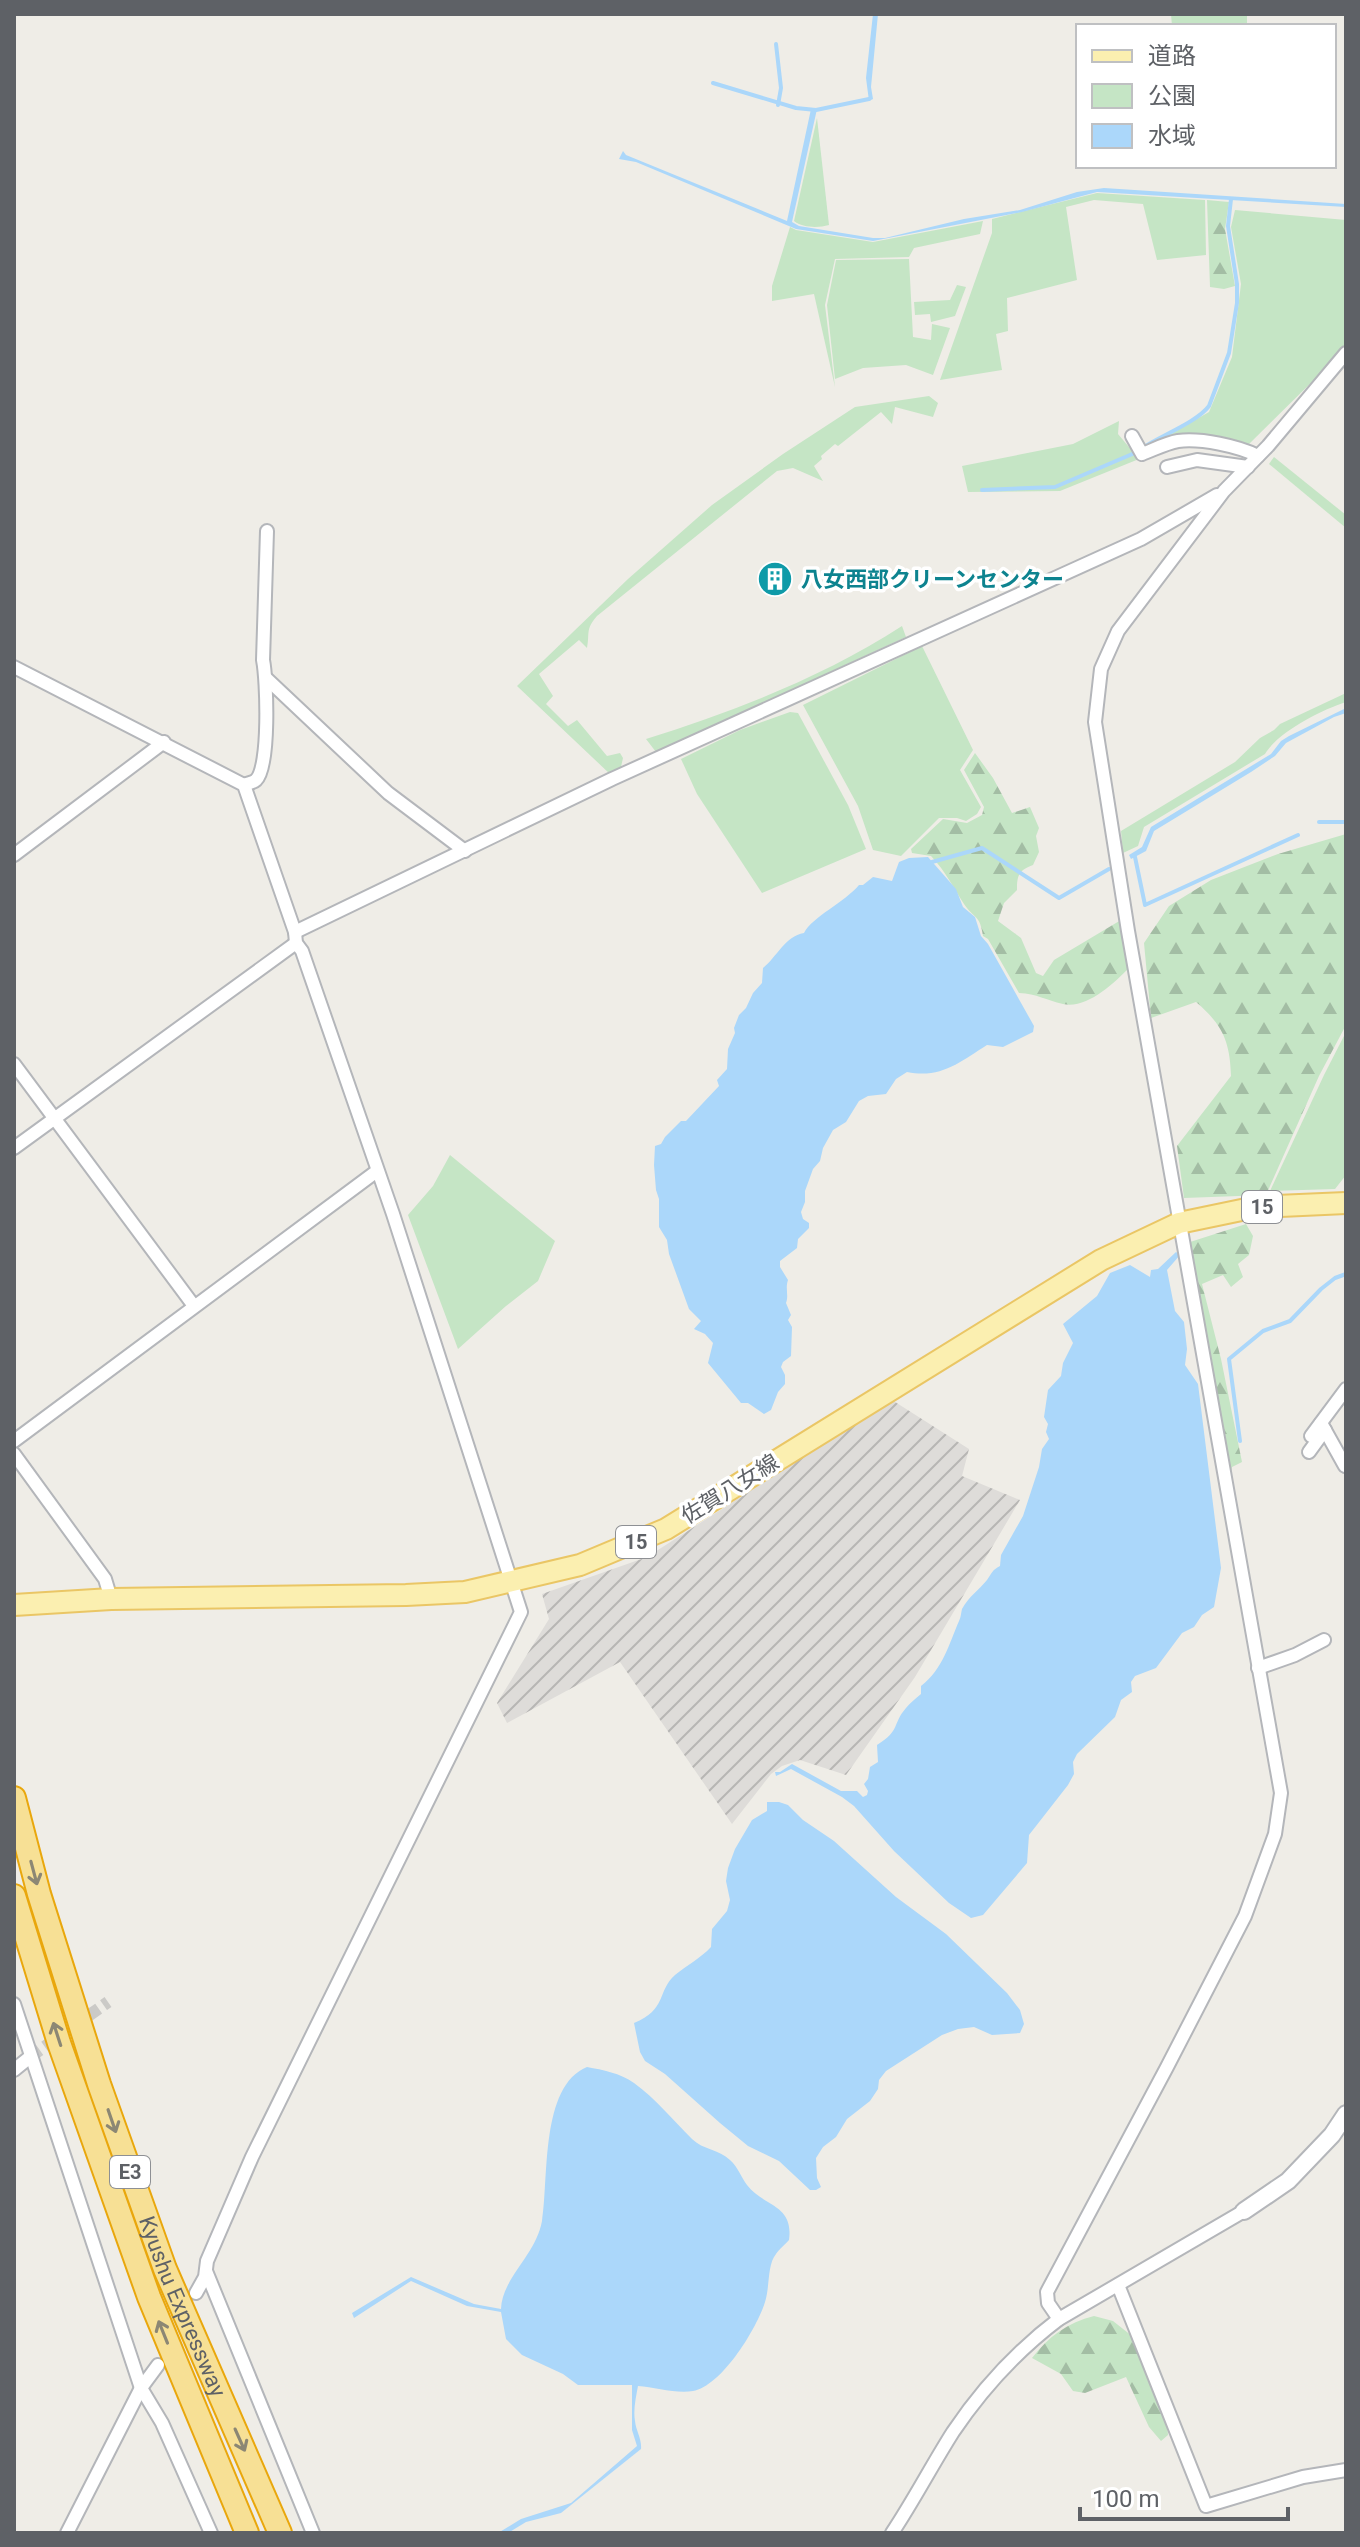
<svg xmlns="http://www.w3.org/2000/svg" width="1360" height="2547" font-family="Roboto,'Noto Sans JP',sans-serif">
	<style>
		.industrial { fill: url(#industrial-furrows) }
		.green { fill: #c5e5c5 }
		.forest { fill: url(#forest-firs) }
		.water { fill: #abd7fa }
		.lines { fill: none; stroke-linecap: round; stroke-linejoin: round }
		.stream { stroke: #abd7fa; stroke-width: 4 }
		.minor-tunnel { stroke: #cbcac7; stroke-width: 12; stroke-dasharray: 12 6; stroke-linecap: butt }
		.minor-casing { stroke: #b4b6ba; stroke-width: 16 }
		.tertiary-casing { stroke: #b4b6ba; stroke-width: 20 }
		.primary-casing { stroke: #eac665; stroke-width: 24 }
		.motorway-casing { stroke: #e9a70d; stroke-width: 26 }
		.minor { stroke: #fff; stroke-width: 12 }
		.tertiary { stroke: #fff; stroke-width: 16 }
		.primary { stroke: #fbefb0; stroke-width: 20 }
		.motorway { stroke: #f7e095; stroke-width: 22 }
		.oneway { stroke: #8c8774 }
		.labels { text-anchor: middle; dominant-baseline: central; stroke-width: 7; stroke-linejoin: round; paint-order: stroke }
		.shield { fill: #fff; stroke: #8e9094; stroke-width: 2 }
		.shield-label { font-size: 20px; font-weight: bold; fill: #5e6166 }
		.culture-label { font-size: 22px; font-weight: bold; fill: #0d838f; stroke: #fff; text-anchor: start }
		.street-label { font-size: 22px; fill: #5e6166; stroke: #fff }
	</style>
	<defs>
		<pattern id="industrial-furrows" width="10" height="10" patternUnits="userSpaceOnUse" patternTransform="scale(2)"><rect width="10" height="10" fill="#dedcd9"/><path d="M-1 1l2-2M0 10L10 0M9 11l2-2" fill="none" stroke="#b7b6b4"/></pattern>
		<pattern id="forest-firs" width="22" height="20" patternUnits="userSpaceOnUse" patternTransform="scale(2)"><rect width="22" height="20" fill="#c5e5c5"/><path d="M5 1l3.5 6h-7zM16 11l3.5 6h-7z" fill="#a3bda4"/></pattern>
	</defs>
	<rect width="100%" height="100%" fill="#efede7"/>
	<polygon class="industrial" points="892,1400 969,1449 962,1476 1020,1500 915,1677 846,1775 800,1760 782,1766 771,1774 732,1824 620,1662 507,1723 497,1703 549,1619 542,1594 647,1557"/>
	<g class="green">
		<polygon points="1171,14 1247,14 1247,26 1172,26"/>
		<path d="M817 118 829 225C818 228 803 228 794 221Z"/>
		<polygon points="1097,193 1205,200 1206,255 1157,260 1143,204 1094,200 1066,207 1077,280 1007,298 1008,331 996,334 1002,370 940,380 992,233 992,219"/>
		<polygon points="1235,210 1346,220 1346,344 1327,367 1248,445 1181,438 1150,446 1209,412 1232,357 1241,284 1231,227"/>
		<polygon points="983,221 980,234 914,248 909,257 835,259 825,305 835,387 814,294 772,301 772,286 790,227 796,230 873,242"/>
		<polygon points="909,259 913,337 931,340 932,324 950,328 933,375 906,365 863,368 835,379 827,305 836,260"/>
		<polygon points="957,285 966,287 955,316 931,322 930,314 915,315 914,302 950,300"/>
		<path d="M929 396 938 403 933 417 895 407 892 424 881 412 838 446 835 444 821 456 822 459 814 466 823 481 793 468 777 471 597 616C585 630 590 633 587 648L579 640 539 674 553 696 546 704 568 726 577 720 607 756 620 753 623 758 621 767 611 775 517 686 628 579 712 505 783 454 855 407Z"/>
		<polygon points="1119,421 1118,434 1139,459 1060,491 968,492 962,466 1073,444"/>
		<polygon points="1274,457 1346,515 1346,528 1269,464"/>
		<path d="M902 626 906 637 656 752 646 739C735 711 823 677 902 626Z"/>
		<polygon points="922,646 973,750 960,770 981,807 977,814 966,821 957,818 939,818 901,856 873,850 858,806 803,705"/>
		<path d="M1346 693V702C1321 710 1278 732 1265 754L1144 827 1138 846 1123 853 1121 831 1235 762 1260 738 1274 730 1280 724Z"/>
		<polygon points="790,712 798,713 848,805 866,849 762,893 697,794 681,759 740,730"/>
		<polygon points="1346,1032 1346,1175 1335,1189 1270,1191 1324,1075"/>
		<polygon points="450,1155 555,1241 538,1281 506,1306 458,1349 408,1215 433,1186"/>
	</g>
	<g class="forest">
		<polygon points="1207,200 1229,202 1225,229 1235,286 1224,289 1210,287"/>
		<path d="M975 753 993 778 1012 813 1030 807 1039 828 1036 836 1039 852 1033 865C1019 870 1017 875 1017 890L1004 903 998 921 1021 938 1036 973 1043 976 1054 960 1121 920 1129 968C1113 984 1087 1009 1063 1004 1046 1000 1037 994 1019 993L988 939 983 936C980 914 974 919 964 904 953 887 946 872 931 856L912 853 911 849 943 819 967 823 982 815 984 807 964 770Z"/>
		<path d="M1346 834V1025L1319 1076 1266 1195 1184 1198 1177 1146 1231 1076C1230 1042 1223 1025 1196 1002L1151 1018 1144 943 1169 906 1211 880 1278 854Z"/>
		<polygon points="1246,1224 1253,1236 1249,1255 1238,1264 1243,1277 1231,1287 1223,1275 1202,1284 1221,1359 1242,1462 1232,1467 1230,1477 1187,1243"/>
		<path d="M1094 2316 1113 2321 1132 2336 1167 2421 1168 2435 1161 2441 1149 2427 1126 2377 1085 2393 1073 2391 1061 2374 1032 2358C1048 2337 1068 2322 1094 2316Z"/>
	</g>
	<g class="water">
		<polygon points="873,14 878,14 871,87 873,99 869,101 866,78"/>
		<polygon points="811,109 817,109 792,222 799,226 873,238 885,238 964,219 1020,210 1077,192 1104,188 1346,204 1346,207 1097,192 1022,212 873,241 796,229 636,162 619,159 623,151 626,155 787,221"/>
		<polygon points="1346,708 1346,713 1334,717 1286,743 1275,756 1251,772 1154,831 1146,851 1131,859 1129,855 1142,847 1151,827 1271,754 1281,741 1289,736"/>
		<path d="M928 857 956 889 963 907 975 917 981 936 988 944 1034 1026 1033 1032 1003 1047 987 1045C960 1062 941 1079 907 1072L896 1079 886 1094 868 1096 859 1101 846 1122 833 1130 823 1148 820 1161 813 1169 805 1191V1202L801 1212 803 1219 809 1223V1228L798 1239 797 1248 780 1261V1267L788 1280C785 1289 789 1295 786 1303L791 1315 788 1320 792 1327 791 1356 783 1362 781 1367 785 1375V1384L778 1392 771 1410 764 1414 748 1403H741L708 1363 713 1343 705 1334 694 1329 701 1321 689 1309 669 1254 667 1240 659 1227V1199L656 1190 654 1165 655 1146 661 1144 665 1137 681 1121H686L719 1086 717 1080 727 1069 728 1049 735 1033 734 1028 739 1015 746 1008 753 993 762 983 763 968C777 957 785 936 804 933 812 917 845 902 859 885H863L873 877 892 881 899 862 909 858Z"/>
		<path d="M1176 1252 1180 1255 1167 1270 1175 1311 1184 1322 1187 1349 1185 1365 1198 1384 1221 1568 1214 1607 1202 1615 1194 1627 1182 1633 1156 1668 1135 1676 1131 1682 1132 1692 1121 1700 1115 1717 1077 1754 1073 1762 1074 1774 1068 1785 1029 1835 1027 1863 983 1915 971 1918 949 1903 894 1851 854 1806 842 1797 791 1769 776 1776 775 1772H780L792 1764 841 1791H857L863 1797 867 1795 868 1791 864 1784 868 1779 870 1767 878 1762 877 1745C901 1730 892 1724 906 1708 910 1703 916 1698 921 1694V1686C943 1669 949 1644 959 1621 961 1617 961 1613 962 1609 969 1596 979 1590 987 1580 992 1573 992 1570 1000 1566L1001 1555 1023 1516 1039 1467 1042 1449 1049 1439 1046 1432 1048 1424 1044 1417 1048 1390 1061 1376 1063 1363 1073 1343 1063 1324 1097 1296 1110 1273 1130 1265 1150 1277 1151 1270 1158 1269Z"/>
		<path d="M767 1802H779L788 1805 803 1820 834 1841 896 1897 946 1934 1007 1993 1020 2010 1024 2024 1020 2033 992 2035 974 2027 958 2029 942 2035 886 2071 879 2080 878 2089 870 2101 847 2119 836 2137 823 2147 816 2158 817 2178 821 2187 816 2190H810L779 2161 748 2146 720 2123 665 2074 645 2061 640 2052 634 2023C667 2010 657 1991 675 1975 687 1965 701 1958 711 1947L712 1929 727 1911 730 1900 726 1881 728 1868 735 1849 752 1820 767 1811Z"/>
		<path d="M587 2067C603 2070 620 2073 634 2083 656 2099 673 2120 692 2139 703 2150 719 2149 730 2160 738 2167 741 2177 747 2185 764 2207 794 2204 789 2240 785 2245 779 2249 776 2254 767 2265 770 2287 765 2302 757 2328 722 2386 693 2391 676 2394 655 2387 638 2386 636 2397 633 2410 635 2421 636 2431 642 2439 641 2449L561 2513 526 2522 508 2533H498L521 2519 571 2503 637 2446 632 2430V2385H578L563 2374 522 2355 506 2339 501 2312 467 2306 411 2281 354 2318 352 2313 411 2277 474 2304 501 2309C502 2278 536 2255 542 2221 549 2179 540 2086 587 2067Z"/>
	</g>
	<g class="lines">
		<g class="stream">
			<polyline points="776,44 781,88 778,105"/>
			<polyline points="713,83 796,108 816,110 869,99"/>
			<path d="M1144 447C1162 435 1197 422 1209 406L1229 353 1237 303V284L1228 226 1231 199"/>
			<polyline points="982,490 1055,487 1137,452"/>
			<polyline points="1319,822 1346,822"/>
			<polyline points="1135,857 1145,905 1298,835"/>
			<polyline points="932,862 982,848 1059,898 1109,869"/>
			<polyline points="1240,1441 1229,1359 1263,1331 1290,1321 1321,1289 1335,1278 1346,1274"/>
		</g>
		<polyline class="minor-tunnel" points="30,2057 108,2002"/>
		<g class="minor-casing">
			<g id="minor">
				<path d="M1132 436 1142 454C1153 450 1166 443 1178 441 1201 438 1238 446 1258 456"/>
				<polyline points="1167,467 1197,460 1248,467"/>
				<polyline points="14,667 244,785 295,932 296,943 302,951 393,1214 521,1612 252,2157 207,2261 205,2277 196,2293"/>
				<polyline points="266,678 388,793 465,851"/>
				<path d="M244 785C248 783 253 783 256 780 270 767 267 680 263 660L267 531"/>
				<polyline points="14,855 164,742"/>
				<polyline points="295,932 612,779 1141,539 1217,495"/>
				<polyline points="14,1064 194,1306"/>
				<polyline points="14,1148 296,943"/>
				<polyline points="1321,1423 1345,1466"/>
				<polyline points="1311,1436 1346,1389"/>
				<polyline points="14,1441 377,1171"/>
				<polyline points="1309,1452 1325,1430"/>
				<polyline points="14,1454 105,1579 111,1599"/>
				<polyline points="1258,1668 1295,1655 1324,1640"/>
				<polyline points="14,2004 141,2388 162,2423 211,2533"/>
				<polyline points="14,2070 30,2057"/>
				<polyline points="206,2271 313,2533"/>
				<polyline points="1118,2285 1206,2506 1303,2477 1346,2470"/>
				<polyline points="1059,2319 1048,2303 1047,2292 1167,2067 1245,1916 1275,1834 1281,1793 1128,931 1095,722 1101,669 1118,631 1224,491 1268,446 1346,353"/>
				<polyline points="67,2533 141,2388 158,2365"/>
				<path d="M892 2533C914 2500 932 2465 953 2432 982 2389 1018 2350 1059 2319L1244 2211"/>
			</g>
		</g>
		<g class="tertiary-casing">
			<polyline id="tertiary" points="1244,2211 1288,2181 1332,2135 1346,2114"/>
		</g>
		<g class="primary-casing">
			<polyline id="primary" points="14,1605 111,1599 406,1595 465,1592 580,1565 666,1529 1101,1260 1179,1223 1256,1207 1346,1203"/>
		</g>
		<g class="motorway-casing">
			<g id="motorway">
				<path id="s1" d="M14 1798 39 1894 99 2084 165 2269 280 2533"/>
				<polyline points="14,1896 59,2043 149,2297 247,2533"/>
			</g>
		</g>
		<use href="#minor" class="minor"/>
		<use href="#tertiary" class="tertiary"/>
		<use href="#primary" class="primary"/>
		<use href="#motorway" class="motorway"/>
	</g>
	<defs><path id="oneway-shaft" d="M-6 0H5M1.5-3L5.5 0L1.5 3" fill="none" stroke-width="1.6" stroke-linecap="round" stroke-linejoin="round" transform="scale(2)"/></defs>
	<g class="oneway">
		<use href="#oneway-shaft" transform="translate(34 1873) rotate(75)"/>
		<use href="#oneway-shaft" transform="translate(57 2034) rotate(-108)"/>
		<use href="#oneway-shaft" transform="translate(112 2121) rotate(71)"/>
		<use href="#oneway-shaft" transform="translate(163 2332) rotate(-112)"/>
		<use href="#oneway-shaft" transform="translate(240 2440) rotate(66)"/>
	</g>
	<defs>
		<g id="building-disc" transform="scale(1.8)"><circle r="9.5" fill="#0f9aa8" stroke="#fff"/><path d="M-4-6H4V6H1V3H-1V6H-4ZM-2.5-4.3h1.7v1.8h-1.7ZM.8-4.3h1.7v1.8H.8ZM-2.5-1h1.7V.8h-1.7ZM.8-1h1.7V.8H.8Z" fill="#fff"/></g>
	</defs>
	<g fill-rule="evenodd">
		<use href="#building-disc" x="775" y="579"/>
	</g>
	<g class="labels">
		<g class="shield">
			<rect x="1242" y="1191" width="40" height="32" rx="6"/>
			<rect x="616" y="1526" width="40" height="32" rx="6"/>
			<rect x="110" y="2156" width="40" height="32" rx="6"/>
		</g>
		<g class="shield-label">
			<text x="1262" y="1207">15</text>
			<text x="636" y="1542">15</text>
			<text x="130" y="2172">E3</text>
		</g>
		<g class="culture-label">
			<text x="801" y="579">八女西部クリーンセンター</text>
		</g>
		<g class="street-label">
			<text transform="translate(730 1489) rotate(-32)">佐賀八女線</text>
			<text stroke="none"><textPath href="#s1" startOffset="536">Kyushu Expressway</textPath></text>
		</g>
	</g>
	<rect width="1360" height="2547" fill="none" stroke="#5e6166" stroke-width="32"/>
	<rect x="1076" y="24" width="260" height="144" fill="#ffffff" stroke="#bfc0c2" stroke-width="2"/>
	<rect x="1092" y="50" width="40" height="12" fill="#fbefb0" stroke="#bfc0c2" stroke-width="2"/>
	<text x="1148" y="64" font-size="24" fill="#5e6166">道路</text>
	<rect x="1092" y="84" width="40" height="24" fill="#c5e5c5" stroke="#bfc0c2" stroke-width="2"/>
	<text x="1148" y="104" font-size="24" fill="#5e6166">公園</text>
	<rect x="1092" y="124" width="40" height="24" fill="#abd7fa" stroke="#bfc0c2" stroke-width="2"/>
	<text x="1148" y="144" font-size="24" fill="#5e6166">水域</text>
	<path d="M1080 2507v12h208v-12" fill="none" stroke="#5e6166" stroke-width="4"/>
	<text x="1092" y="2507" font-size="24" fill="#5e6166" stroke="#ffffff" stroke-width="6" paint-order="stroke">100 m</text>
</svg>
